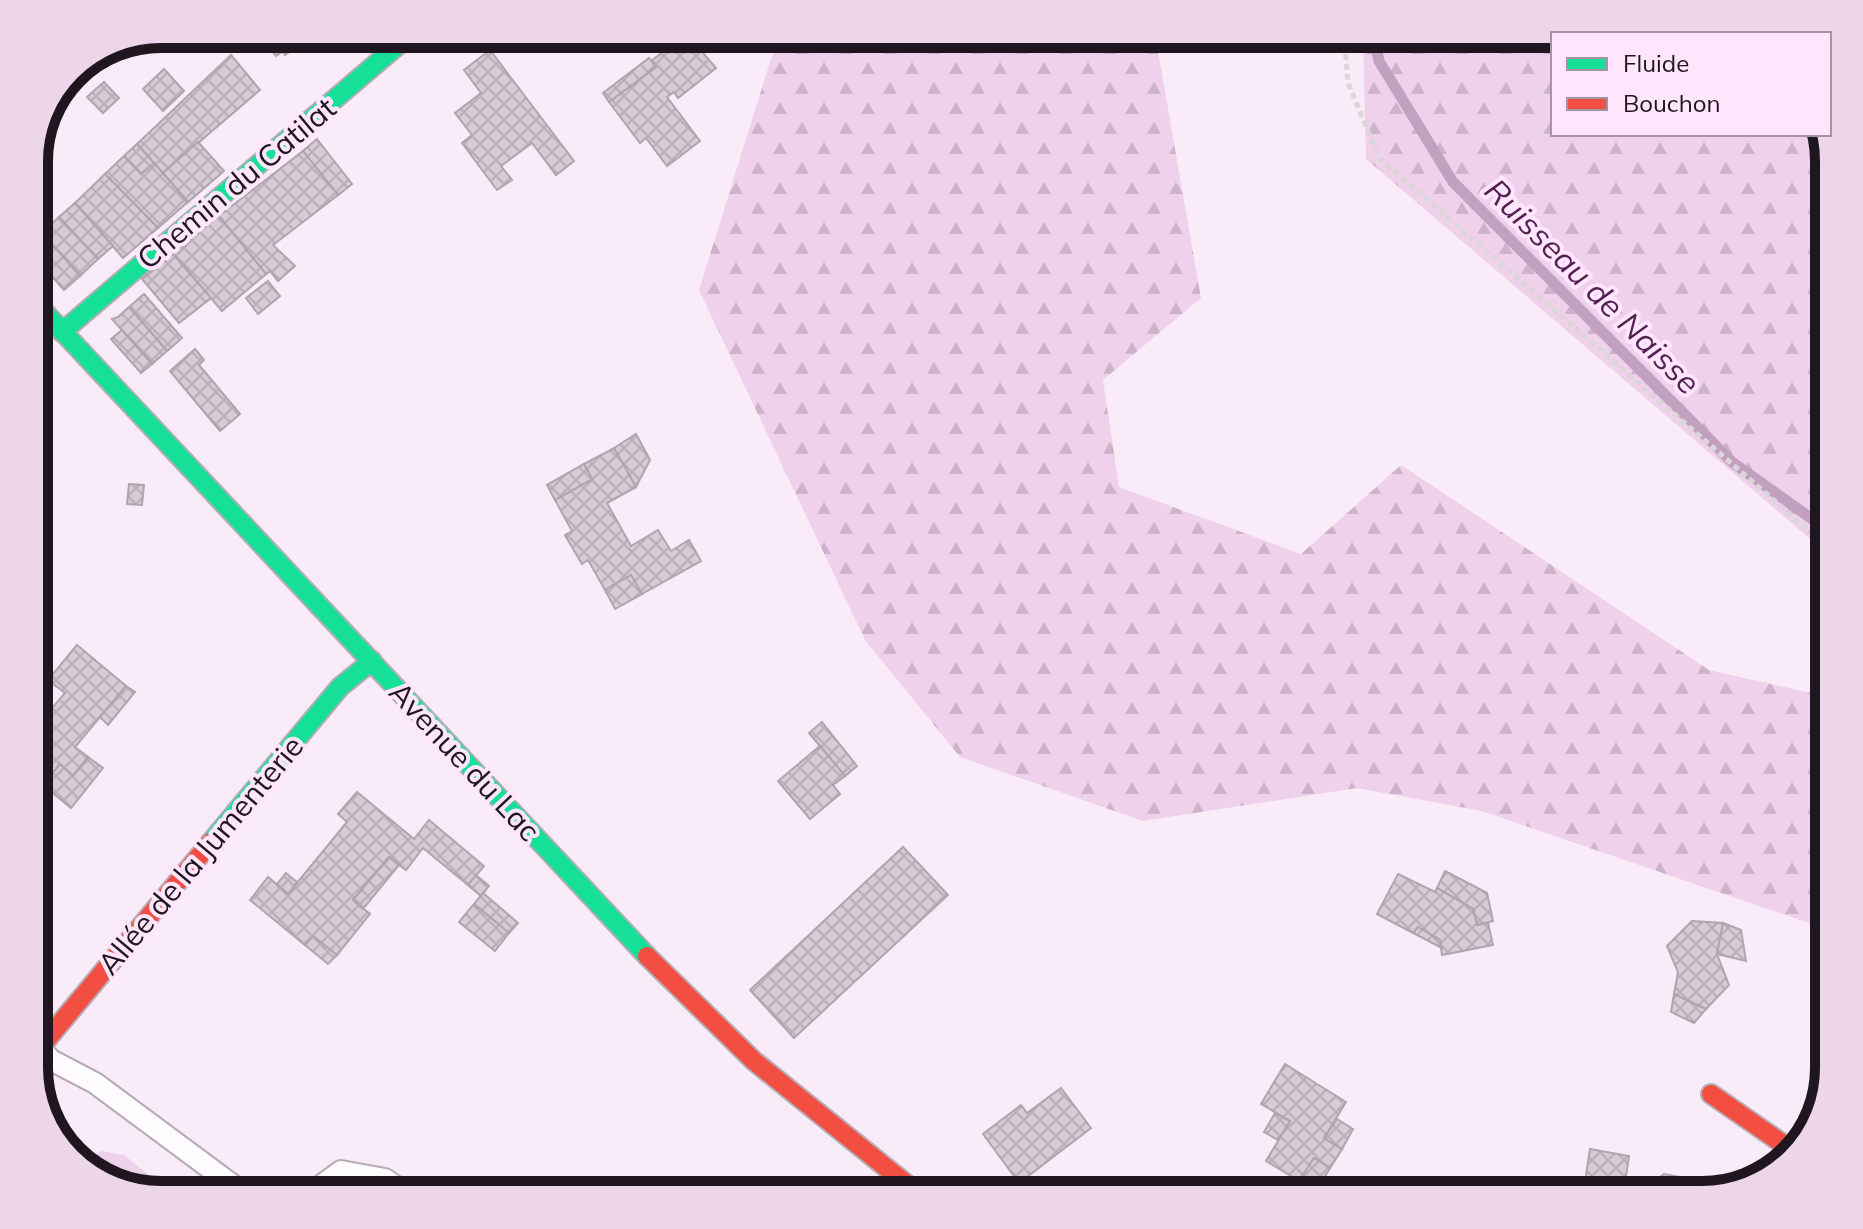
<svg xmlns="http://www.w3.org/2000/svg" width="1863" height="1229" font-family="Mulish,sans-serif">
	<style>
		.forest { fill: url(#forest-firs) }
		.garden { fill: #efd1ec }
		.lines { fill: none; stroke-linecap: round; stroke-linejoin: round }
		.stream { stroke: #c2a0bf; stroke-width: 11 }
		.building { fill: url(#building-cross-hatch); stroke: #b0a4af; stroke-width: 2 }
		.lane-casing { stroke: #b7acb6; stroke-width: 24 }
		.fast-casing { stroke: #b7acb6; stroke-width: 22 }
		.jam-casing { stroke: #b7acb6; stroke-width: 22 }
		.path { stroke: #dad6d9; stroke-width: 5; stroke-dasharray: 6 4; stroke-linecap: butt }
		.lane { stroke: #fefcfe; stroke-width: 20 }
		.fast { stroke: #16e098; stroke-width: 18 }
		.jam { stroke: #f24e42; stroke-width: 18 }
		.labels { text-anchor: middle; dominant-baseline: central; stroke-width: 8; stroke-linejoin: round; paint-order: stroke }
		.street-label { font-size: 30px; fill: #20161f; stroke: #ffe6fc }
		.water-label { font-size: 32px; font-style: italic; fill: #541f52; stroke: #ffe6fc }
		.rim { fill: none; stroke: #20161f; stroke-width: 10 }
	</style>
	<defs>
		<pattern id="forest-firs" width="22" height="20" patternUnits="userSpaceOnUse" patternTransform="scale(2)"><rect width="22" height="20" fill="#efd1ec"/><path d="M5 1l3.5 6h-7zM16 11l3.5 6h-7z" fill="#cdb3ca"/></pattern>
		<pattern id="building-cross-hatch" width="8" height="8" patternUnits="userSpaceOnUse" patternTransform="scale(2)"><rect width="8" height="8" fill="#d7ccd6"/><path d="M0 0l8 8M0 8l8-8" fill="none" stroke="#b8aeb7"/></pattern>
	</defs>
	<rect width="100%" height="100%" fill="#f9ecf8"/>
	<g class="forest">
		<polygon points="782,34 1168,34 1158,51 1201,298 1103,380 1119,487 1301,554 1401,465 1709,670 1829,697 1829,930 1482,811 1357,788 1143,821 960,757 865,640 699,290 770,62"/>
		<polygon points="1363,34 1553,34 1553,134 1823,134 1829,161 1829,555 1366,159"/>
	</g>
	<polygon class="garden" points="101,1151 124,1155 174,1195 161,1195 90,1173 81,1163"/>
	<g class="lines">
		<polyline class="stream" points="1373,34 1379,61 1453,182 1732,462 1829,531"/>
	</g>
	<g class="building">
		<polygon points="269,34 282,52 276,56 262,39"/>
		<polygon points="269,34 313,34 285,55"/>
		<polygon points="687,34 716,68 678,98 674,92 667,97 700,141 667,166 646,138 640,143 609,102 656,67 651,61"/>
		<polygon points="490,50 574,161 556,175 532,143 501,166 512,180 497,190 462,143 472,135 455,113 481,93 464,70"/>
		<polygon points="231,55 260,90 163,173 137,144"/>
		<polygon points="649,58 656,67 609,102 603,93"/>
		<polygon points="164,69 184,91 163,111 143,89"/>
		<polygon points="104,82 119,98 103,113 87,97"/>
		<polygon points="317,139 352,184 338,195 303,151"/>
		<polygon points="198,142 224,171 188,202 163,173"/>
		<polygon points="137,144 154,163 141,174 124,156"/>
		<polygon points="303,151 338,195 273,245 295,266 278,281 270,271 266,274 219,216"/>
		<polygon points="124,156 141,174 154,163 188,202 158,228 105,174"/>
		<polygon points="105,174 158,228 123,258 75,203"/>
		<polygon points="75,203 113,246 98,259 59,217"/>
		<polygon points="219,216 266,274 222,311 173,254"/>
		<polygon points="59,217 98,259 80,276 42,233"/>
		<polygon points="42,233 80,276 64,290 34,256 34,241"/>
		<polygon points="173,254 211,298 179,323 142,279"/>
		<polygon points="268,281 280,296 258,314 246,298"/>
		<polygon points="144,294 182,338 167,351 129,307"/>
		<polygon points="129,307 167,351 152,364 112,319 118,317"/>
		<polygon points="122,330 152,364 141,373 111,339"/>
		<polygon points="195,349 204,360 199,365 240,414 220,431 170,371"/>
		<polygon points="636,434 650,460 636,487 614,448"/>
		<polygon points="614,448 636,487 607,503 631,546 658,530 671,551 689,540 701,561 642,594 631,575 605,590 588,560 582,564 565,535 572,531 555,500 592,479 584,464"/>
		<polygon points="584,464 592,479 555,500 547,485"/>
		<polygon points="129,484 144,485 142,505 127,504"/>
		<polygon points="631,575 642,594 615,609 605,590"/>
		<polygon points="77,645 126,686 75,747 88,757 73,776 60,764 43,785 34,778 34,714 42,720 65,693 48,680"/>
		<polygon points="126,686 135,692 108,725 100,717"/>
		<polygon points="822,722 857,766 845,776 809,733"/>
		<polygon points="820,746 845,776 833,785 840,794 810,819 778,781"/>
		<polygon points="88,757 103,768 71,808 43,785 60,764 73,776"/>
		<polygon points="357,792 414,839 429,820 484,866 468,885 423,848 406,870 389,857 353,900 370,914 337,955 313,936 305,945 250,900 268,877 288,894 347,822 338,814"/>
		<polygon points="903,847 948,895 794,1038 750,990"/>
		<polygon points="389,857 399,865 363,909 353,900"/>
		<polygon points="1445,871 1487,893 1493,921 1477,925 1473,909 1437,888"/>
		<polygon points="286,873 297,882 288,894 277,884"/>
		<polygon points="1398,874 1435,892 1437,888 1473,909 1477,925 1488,923 1493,945 1442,955 1440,940 1418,927 1413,933 1377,914"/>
		<polygon points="476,875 489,886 481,896 468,885"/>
		<polygon points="483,893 518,923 509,933 474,904"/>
		<polygon points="474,904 509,933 495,951 459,922"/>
		<polygon points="1692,921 1723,923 1717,954 1729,985 1706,1009 1674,994 1678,972 1667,946"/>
		<polygon points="1723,923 1741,930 1746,961 1717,954"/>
		<polygon points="1418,927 1440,940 1442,948 1413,933"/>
		<polygon points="313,936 337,955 328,964 305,945"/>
		<polygon points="1674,994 1706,1009 1694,1023 1671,1012"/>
		<polygon points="1285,1064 1346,1102 1324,1138 1342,1149 1330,1168 1314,1158 1299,1181 1266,1161 1290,1121 1261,1104"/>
		<polygon points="1061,1088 1091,1128 1019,1183 983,1134 1021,1105 1027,1113"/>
		<polygon points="1275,1113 1290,1121 1278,1140 1264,1132"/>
		<polygon points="1337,1119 1353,1129 1342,1149 1324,1138"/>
		<polygon points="1590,1149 1629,1156 1625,1183 1615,1191 1618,1195 1583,1195"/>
		<polygon points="1314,1158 1330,1168 1316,1191 1299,1181"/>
		<polygon points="1664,1174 1695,1180 1702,1191 1701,1195 1636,1195"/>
		<polygon points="1625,1183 1634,1195 1618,1195 1615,1191"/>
	</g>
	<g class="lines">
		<g class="lane-casing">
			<g id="lane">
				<polyline points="40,1048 51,1060 95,1083 246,1195"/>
				<polyline points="308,1195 341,1171 385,1179 408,1195"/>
			</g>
		</g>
		<g class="fast-casing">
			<g id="fast">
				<polyline points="34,301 647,956"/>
				<polyline points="62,332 411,34"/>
				<polyline points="211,842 340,687 372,661"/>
			</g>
		</g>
		<g class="jam-casing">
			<g id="jam">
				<polyline points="647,956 754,1061 920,1195"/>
				<polyline points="34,1055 211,842"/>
				<polyline points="1711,1094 1793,1151"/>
			</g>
		</g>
		<polyline class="path" points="1344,34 1348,83 1379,158 1829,548"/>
		<use href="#lane" class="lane"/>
		<use href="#fast" class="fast"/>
		<use href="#jam" class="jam"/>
	</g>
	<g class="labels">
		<g class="street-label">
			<text transform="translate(236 183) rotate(-40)">Chemin du Catilat</text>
			<text transform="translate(465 761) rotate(47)">Avenue du Lac</text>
			<text transform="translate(200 855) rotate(-50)">Allée de la Jumenterie</text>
		</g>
		<g class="water-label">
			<text transform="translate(1593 286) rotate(45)">Ruisseau de Naisse</text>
		</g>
	</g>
	<path d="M0 0H1863V1229H0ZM161 48H1702A113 113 0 0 1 1815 161V1068A113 113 0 0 1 1702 1181H161A113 113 0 0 1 48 1068V161A113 113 0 0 1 161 48Z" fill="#edd5ea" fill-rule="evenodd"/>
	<path class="rim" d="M161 48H1702A113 113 0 0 1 1815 161V1068A113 113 0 0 1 1702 1181H161A113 113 0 0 1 48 1068V161A113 113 0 0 1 161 48Z"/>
	<rect x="1551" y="32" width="280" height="104" fill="#ffe6fc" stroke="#a693a4" stroke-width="2"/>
	<rect x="1567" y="58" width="40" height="12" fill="#16e098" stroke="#a693a4" stroke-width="2"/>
	<text x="1623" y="72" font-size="24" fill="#20161f">Fluide</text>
	<rect x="1567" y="98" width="40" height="12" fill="#f24e42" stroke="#a693a4" stroke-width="2"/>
	<text x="1623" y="112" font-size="24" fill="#20161f">Bouchon</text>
</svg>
